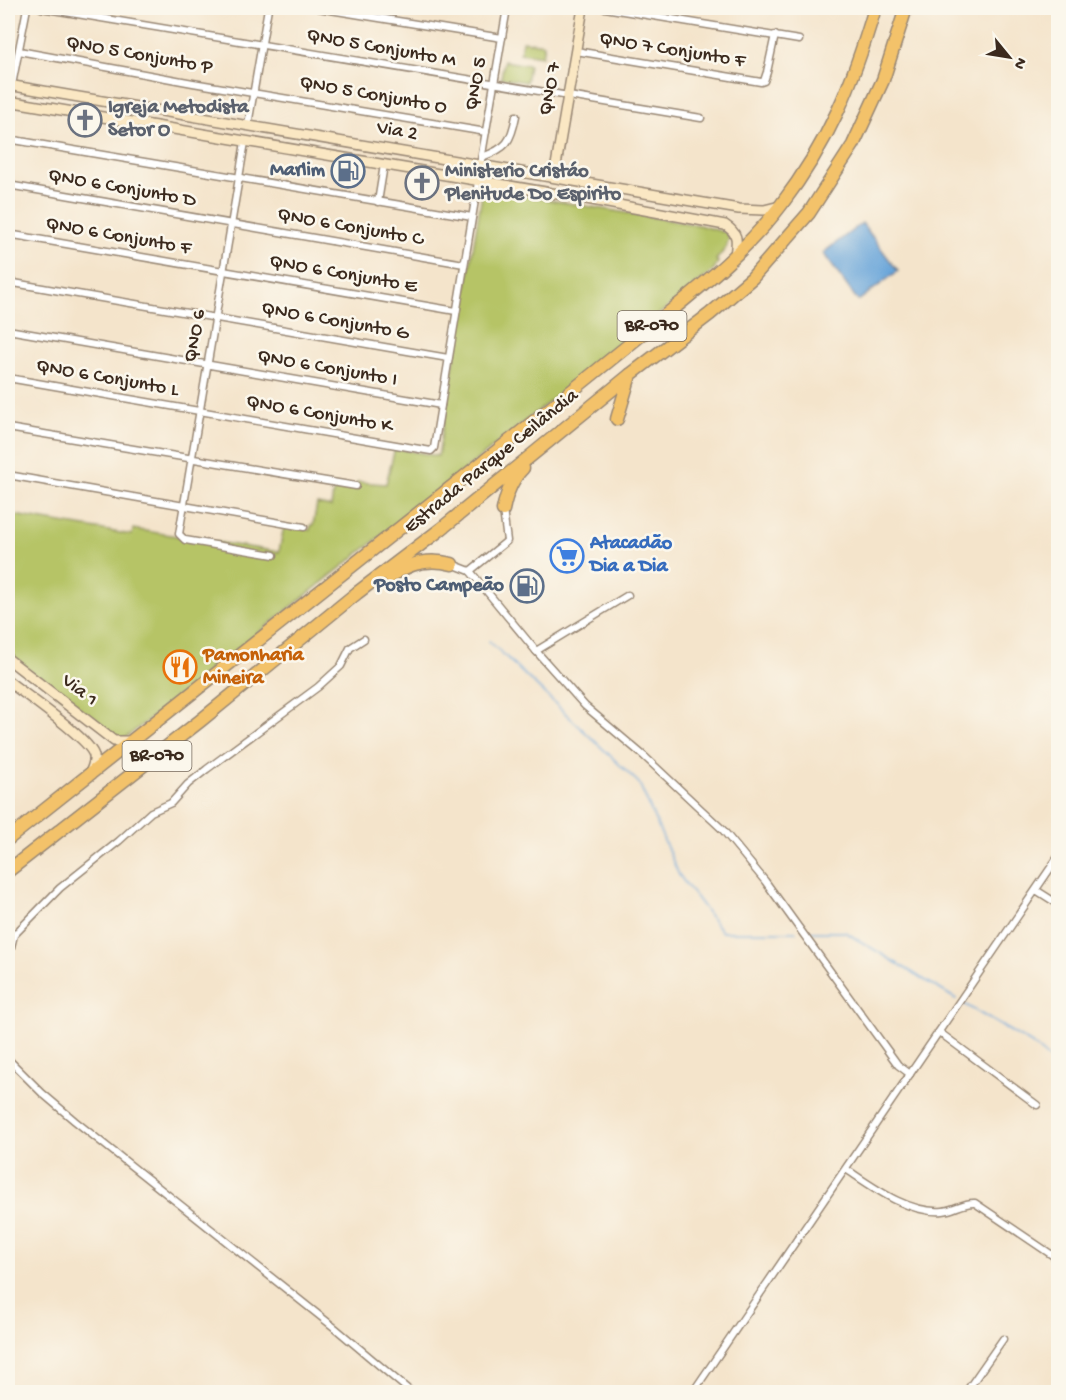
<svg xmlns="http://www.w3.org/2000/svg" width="1066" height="1400" font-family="'Gochi Hand',sans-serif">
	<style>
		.green { fill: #b6c466; stroke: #787742; stroke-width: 1.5 }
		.water { fill: #68a4d9; stroke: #52677c; stroke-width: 1.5 }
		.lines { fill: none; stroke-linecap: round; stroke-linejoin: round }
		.stream { stroke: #68a4d9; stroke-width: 1.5 }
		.minor-casing { stroke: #988774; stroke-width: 9 }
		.secondary-casing { stroke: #988774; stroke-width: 12 }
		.motorway-casing { stroke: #988774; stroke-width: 15 }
		.minor { stroke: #fff; stroke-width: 6 }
		.secondary { stroke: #fae7c3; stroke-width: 9 }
		.motorway { stroke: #f3c26a; stroke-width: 12 }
		.labels { text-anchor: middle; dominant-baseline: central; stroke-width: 5; stroke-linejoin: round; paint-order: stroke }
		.shield { fill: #fbf7ec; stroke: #75685c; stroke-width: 1.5 }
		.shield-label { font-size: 18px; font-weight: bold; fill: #3b2a1e }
		.street-label { font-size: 20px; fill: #3b2a1e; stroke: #fbf7ec }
		.worship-label { font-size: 20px; font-weight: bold; fill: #5b616d; stroke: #fbf7ec; text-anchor: start }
		.service-label { font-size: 20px; font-weight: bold; fill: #4e5e75; stroke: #fbf7ec; text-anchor: end }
		.shop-label { font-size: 20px; font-weight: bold; fill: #366cbe; stroke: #fbf7ec; text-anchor: start }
		.food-label { font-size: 20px; font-weight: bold; fill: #c56008; stroke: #fbf7ec; text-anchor: start }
	</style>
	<rect width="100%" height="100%" fill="#fbf7ec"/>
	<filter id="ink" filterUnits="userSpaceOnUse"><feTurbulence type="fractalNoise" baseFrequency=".0167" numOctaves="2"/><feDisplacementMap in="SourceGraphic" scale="12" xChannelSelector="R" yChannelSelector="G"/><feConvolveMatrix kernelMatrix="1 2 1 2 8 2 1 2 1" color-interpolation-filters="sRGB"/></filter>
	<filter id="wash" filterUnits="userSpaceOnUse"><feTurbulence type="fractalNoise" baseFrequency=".008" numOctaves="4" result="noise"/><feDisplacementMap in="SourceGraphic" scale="24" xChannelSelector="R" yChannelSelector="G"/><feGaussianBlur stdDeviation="1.35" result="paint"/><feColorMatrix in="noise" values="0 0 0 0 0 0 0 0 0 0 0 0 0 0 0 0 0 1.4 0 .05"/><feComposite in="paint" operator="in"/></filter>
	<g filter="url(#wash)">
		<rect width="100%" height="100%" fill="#f4e4cb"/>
		<g class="green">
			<polygon points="522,41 544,44 542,56 520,53"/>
			<polygon points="504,61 529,65 526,82 501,78"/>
			<polygon points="483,189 699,225 727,233 729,238 726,248 716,260 718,262 713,271 448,483 124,739 117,739 8,656 8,514 132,535 133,529 279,552 284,526 310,530 311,525 313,525 317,504 331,507 334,486 355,489 357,482 386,484 395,448 438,456"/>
		</g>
		<polygon class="water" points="862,223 898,271 858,301 823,253"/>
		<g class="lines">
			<g class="stream">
				<polyline points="489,641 639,783 679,875 722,932 796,932"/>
				<polyline points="808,932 845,932 956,999"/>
				<polyline points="964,1004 1032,1044 1058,1067"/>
			</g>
		</g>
	</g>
	<g filter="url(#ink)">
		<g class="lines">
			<g class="minor-casing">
				<g id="minor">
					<polyline points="41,8 701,118"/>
					<polyline points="318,8 502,38"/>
					<polyline points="605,8 799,40"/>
					<polyline points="19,51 193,83 486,132"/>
					<polyline points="576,51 761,82 764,81 767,72 775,35"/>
					<polyline points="12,85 27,8"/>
					<polyline points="248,125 268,8"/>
					<polyline points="8,139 472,217"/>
					<polyline points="245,142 179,534 185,540 274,555"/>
					<path d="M482 157C507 148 511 142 516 116"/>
					<polyline points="480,166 507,8"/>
					<polyline points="8,185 464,264"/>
					<polyline points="378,202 384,165"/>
					<polyline points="8,234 456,311"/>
					<polyline points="8,282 448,358"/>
					<polyline points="8,330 441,405"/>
					<polyline points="8,378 431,451 434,448 478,182"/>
					<polyline points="8,428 356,486"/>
					<polyline points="8,475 304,527"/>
					<polyline points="452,564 470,571 536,651 585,706 644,756 723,830 765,881 898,1065 910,1074"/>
					<polyline points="470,571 507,541 503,510"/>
					<polyline points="536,651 628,595"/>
					<polyline points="1036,890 1058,904"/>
					<polyline points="8,954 10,951 14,935 60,888 119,841 151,812 171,803 188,784 207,769 318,687 341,666 350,648 364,639"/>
					<polyline points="939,1032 1037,1105"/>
					<polyline points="8,1059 42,1093 75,1121 335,1328 411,1392"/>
					<path d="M846 1169C873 1187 908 1214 943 1211 954 1210 964 1202 975 1203L1058 1259"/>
					<polyline points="693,1392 1058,857"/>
					<polyline points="966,1392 1003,1339"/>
				</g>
			</g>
			<g class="secondary-casing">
				<g id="secondary">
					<polyline points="8,85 739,209 764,210 780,206"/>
					<path d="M8 101 581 198 725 225C739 234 737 240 735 256"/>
					<polyline points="554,177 583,8"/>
					<polyline points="8,659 114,741 132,741"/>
					<path d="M8 681C24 694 91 739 94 756 95 763 92 769 89 775"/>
				</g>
			</g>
			<g class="motorway-casing">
				<g id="motorway">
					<polyline points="617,419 630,375"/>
					<path d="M503 510C506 495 512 479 523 468"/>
					<path d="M390 577C409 562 429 558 452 564"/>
					<path d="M8 839C179 703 351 568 522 431 567 395 611 359 656 323 700 287 746 251 781 205 829 142 853 83 875 8"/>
					<polyline points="8,871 200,721 357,593 441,529 630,375 710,314 752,278 809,213 853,145 883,80 906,8"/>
				</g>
			</g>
			<use href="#minor" class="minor"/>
			<use href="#secondary" class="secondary"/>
			<use href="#motorway" class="motorway"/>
		</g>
	</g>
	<defs>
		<g id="church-ring" transform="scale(1.725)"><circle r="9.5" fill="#fbf7ec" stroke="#6b7280" stroke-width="1.5"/><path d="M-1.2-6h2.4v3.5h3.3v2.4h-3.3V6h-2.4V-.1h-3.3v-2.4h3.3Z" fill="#6b7280"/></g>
		<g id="fuel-ring" transform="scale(1.725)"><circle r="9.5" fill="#fbf7ec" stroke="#5c6f8a" stroke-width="1.5"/><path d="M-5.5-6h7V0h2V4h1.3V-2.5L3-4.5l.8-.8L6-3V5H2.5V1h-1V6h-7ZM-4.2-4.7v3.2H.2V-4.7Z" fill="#5c6f8a"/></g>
		<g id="supermarket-ring" transform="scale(1.725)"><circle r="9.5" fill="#fbf7ec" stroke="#3f7fe0" stroke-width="1.5"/><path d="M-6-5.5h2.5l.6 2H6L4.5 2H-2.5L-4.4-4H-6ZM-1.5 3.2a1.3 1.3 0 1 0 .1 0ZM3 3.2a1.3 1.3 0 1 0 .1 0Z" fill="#3f7fe0"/></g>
		<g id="restaurant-ring" transform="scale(1.725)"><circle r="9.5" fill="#fbf7ec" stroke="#e8710a" stroke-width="1.5"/><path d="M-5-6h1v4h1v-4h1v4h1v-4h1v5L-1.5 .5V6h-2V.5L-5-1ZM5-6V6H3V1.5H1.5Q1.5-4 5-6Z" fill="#e8710a"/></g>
	</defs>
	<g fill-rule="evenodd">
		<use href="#church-ring" x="85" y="120"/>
		<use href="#fuel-ring" x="348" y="171"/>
		<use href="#church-ring" x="422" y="183"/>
		<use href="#supermarket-ring" x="567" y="556"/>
		<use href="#fuel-ring" x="527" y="586"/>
		<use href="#restaurant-ring" x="180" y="667"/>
	</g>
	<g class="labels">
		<g class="shield">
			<rect x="617.5" y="311" width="69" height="30" rx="4.5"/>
			<rect x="122.5" y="741" width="69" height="30" rx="4.5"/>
		</g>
		<g class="shield-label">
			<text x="652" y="326">BR-070</text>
			<text x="157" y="756">BR-070</text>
		</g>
		<g class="street-label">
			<text transform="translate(381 49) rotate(10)">QNO 5 Conjunto M</text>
			<text transform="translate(672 51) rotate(9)">QNO 7 Conjunto F</text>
			<text transform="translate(139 56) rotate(10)">QNO 5 Conjunto P</text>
			<text transform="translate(477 84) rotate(-80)">QNO 5</text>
			<text transform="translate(551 89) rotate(-80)">QNO 7</text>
			<text transform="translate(373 96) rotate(10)">QNO 5 Conjunto O</text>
			<text transform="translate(397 132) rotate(10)">Via 2</text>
			<text transform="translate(122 189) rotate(10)">QNO 6 Conjunto D</text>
			<text transform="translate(350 228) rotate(10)">QNO 6 Conjunto C</text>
			<text transform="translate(118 237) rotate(10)">QNO 6 Conjunto F</text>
			<text transform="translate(343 275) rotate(10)">QNO 6 Conjunto E</text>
			<text transform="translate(335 322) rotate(10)">QNO 6 Conjunto G</text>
			<text transform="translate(196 336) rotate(-80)">QNO 6</text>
			<text transform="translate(327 369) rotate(10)">QNO 6 Conjunto I</text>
			<text transform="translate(107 379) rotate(10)">QNO 6 Conjunto L</text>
			<text transform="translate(319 415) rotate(10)">QNO 6 Conjunto K</text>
			<text transform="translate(492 462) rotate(-39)">Estrada Parque Ceilândia</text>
			<text transform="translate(79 691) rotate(38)">Via 1</text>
		</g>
		<g class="worship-label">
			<text x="108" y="108">Igreja Metodista<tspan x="108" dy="23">Setor O</tspan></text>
			<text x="445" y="172">Ministerio Cristáo<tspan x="445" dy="23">Plenitude Do Espirito</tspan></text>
		</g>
		<g class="service-label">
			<text x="325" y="171">Marlim</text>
			<text x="504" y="586">Posto Campeão</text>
		</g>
		<g class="shop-label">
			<text x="590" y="544">Atacadão<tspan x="590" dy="23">Dia a Dia</tspan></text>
		</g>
		<g class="food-label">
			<text x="203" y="656">Pamonharia<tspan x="203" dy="23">Mineira</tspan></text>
		</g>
	</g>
	<rect width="1066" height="1400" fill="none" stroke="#fbf7ec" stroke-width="30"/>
	<g transform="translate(1009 57) rotate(120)" stroke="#fbf7ec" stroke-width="4.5" paint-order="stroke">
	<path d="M0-4.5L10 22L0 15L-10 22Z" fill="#3b2a1e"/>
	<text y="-9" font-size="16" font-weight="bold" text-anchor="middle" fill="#3b2a1e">N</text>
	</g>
</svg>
